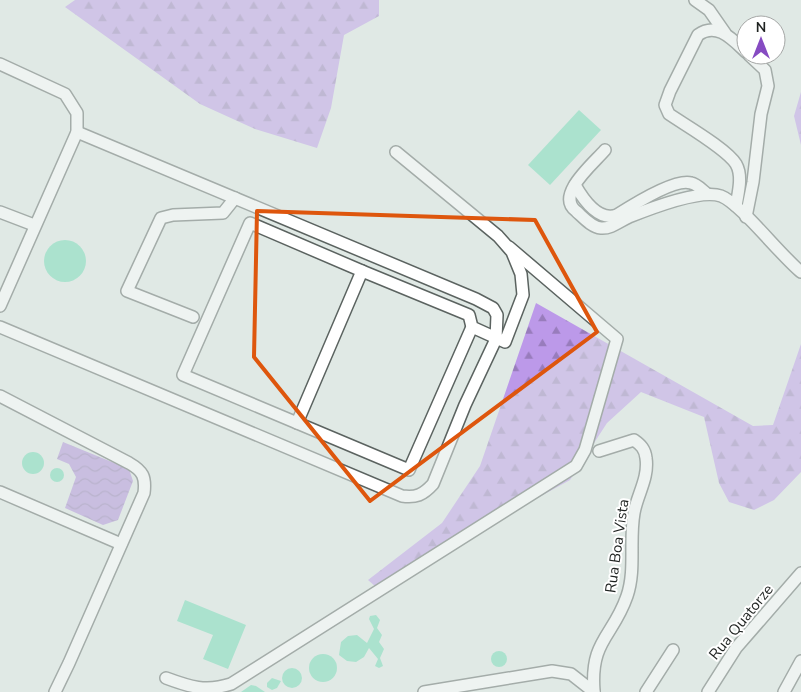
<svg xmlns="http://www.w3.org/2000/svg" width="801" height="692" font-family="'Nunito Sans',sans-serif">
	<style>
		.forest { fill: url(#forest-firs) }
		.water { fill: url(#water-waves) }
		.building { fill: #6bdab2 }
		.lines { fill: none; stroke-linecap: round; stroke-linejoin: round }
		.minor-casing { stroke: #5b6360; stroke-width: 14 }
		.minor { stroke: #fff; stroke-width: 11 }
		.marked { fill: none; stroke: #de560d; stroke-width: 4; stroke-linejoin: round }
		.labels { text-anchor: middle; dominant-baseline: central; stroke-width: 4; stroke-linejoin: round; paint-order: stroke }
		.street-label { font-size: 15px; fill: #1f2321; stroke: #fff }
	</style>
	<defs>
		<pattern id="forest-firs" width="22" height="20" patternUnits="userSpaceOnUse" patternTransform="scale(1.25)"><rect width="22" height="20" fill="#bc99e9"/><path d="M5 1l3.5 6h-7zM16 11l3.5 6h-7z" fill="#987cbc"/></pattern>
		<pattern id="water-waves" width="16" height="10" patternUnits="userSpaceOnUse" patternTransform="scale(1.25)"><rect width="16" height="10" fill="#ad8bd9"/><path d="M0 5q4-4 8 0t8 0" fill="none" stroke="#8c71b0"/></pattern>
	</defs>
	<rect width="100%" height="100%" fill="#e0e9e5"/>
	<g class="forest">
		<polygon points="75,0 379,0 379,16 344,35 331,108 317,148 255,129 200,104 65,7"/>
		<polygon points="801,92 801,145 794,116"/>
		<polygon points="536,303 753,426 773,425 801,344 801,472 774,500 754,510 729,502 719,483 704,417 641,392 607,423 570,480 376,587 368,580 442,523 480,466"/>
	</g>
	<polygon class="water" points="63,442 129,469 133,481 118,520 103,525 65,508 76,477 69,464 57,459"/>
	<g class="building">
		<polygon points="579,110 601,130 550,185 528,165"/>
		<circle cx="65" cy="261" r="21"/>
		<circle cx="33" cy="463" r="11"/>
		<circle cx="57" cy="475" r="7"/>
		<polygon points="185,600 246,625 228,669 203,659 213,635 177,621"/>
		<polygon points="376,615 380,620 377,628 382,635 379,642 384,649 380,658 383,666 379,668 375,666 378,659 369,648 364,657 356,662 347,661 339,655 341,642 348,636 357,635 367,643 374,629 369,619 370,616"/>
		<circle cx="499" cy="659" r="8"/>
		<circle cx="323" cy="668" r="14"/>
		<circle cx="292" cy="678" r="10"/>
		<polygon points="272,678 281,681 277,688 272,690 267,687 267,683"/>
		<polygon points="251,685 256,686 265,692 241,692"/>
	</g>
	<g class="lines">
		<g class="minor-casing">
			<g id="minor">
				<polyline points="695,0 709,10 725,33"/>
				<polyline points="0,64 65,94 77,113 77,132 0,306"/>
				<path d="M605 150C593 164 555 195 576 211 583 217 591 227 601 228 611 229 620 221 629 217 649 209 701 189 721 196 740 203 781 256 801 272"/>
				<path d="M575 185C583 199 598 222 617 215 631 206 675 178 691 183 697 184 702 190 707 194"/>
				<path d="M736 206C738 193 743 176 736 164 727 149 685 125 669 114L665 105 670 91 698 35C717 21 733 40 746 52"/>
				<polyline points="0,212 34,225"/>
				<polyline points="746,217 753,182 761,114 768,86 765,70 749,55"/>
				<polyline points="362,271 250,223 183,375 409,470 472,327"/>
				<polyline points="193,317 127,291 161,218 173,215 223,213 235,198"/>
				<path d="M0 327 402 496C416 498 423 495 433 484L465 405 496 339 497 315 493 308 476 299 77 132"/>
				<path d="M0 396 129 463C143 471 146 477 144 493L69 663 55 692"/>
				<polyline points="297,423 362,271 469,315 472,327 505,342 523,295 521,274 512,252 498,236 396,152"/>
				<polyline points="0,492 121,544"/>
				<path d="M166 678C190 687 206 692 231 684L576 466 585 450 617 339 509 247"/>
				<path d="M594 691C590 640 613 637 627 596 636 570 629 541 634 513 637 495 649 478 646 458 645 449 641 445 634 440L599 451"/>
				<polyline points="424,692 552,671 571,674 594,692"/>
				<polyline points="646,692 673,650"/>
				<polyline points="708,692 736,648 801,573"/>
				<polyline points="784,692 801,661"/>
			</g>
		</g>
		<use href="#minor" class="minor"/>
	</g>
	<path d="M0 0H801V692H0ZM257 211 535 220 597 332 370 501 254 357Z" fill="#e0e9e5" fill-opacity=".55" fill-rule="evenodd"/>
	<path class="marked" d="M257 211 535 220 597 332 370 501 254 357Z"/>
	<g class="labels">
		<g class="street-label">
			<text transform="translate(617 546) rotate(-82)">Rua Boa Vista</text>
			<text transform="translate(741 622) rotate(-51)">Rua Quatorze</text>
		</g>
	</g>
	<g transform="translate(761 40)"><circle r="24" fill="#ffffff" stroke="#a5a7a6"/>
	<path d="M0-4L9 19L0 12L-9 19Z" fill="#864bc2"/>
	<text y="-8" font-size="14" font-weight="bold" text-anchor="middle" fill="#1f2321">N</text>
	</g>
</svg>
